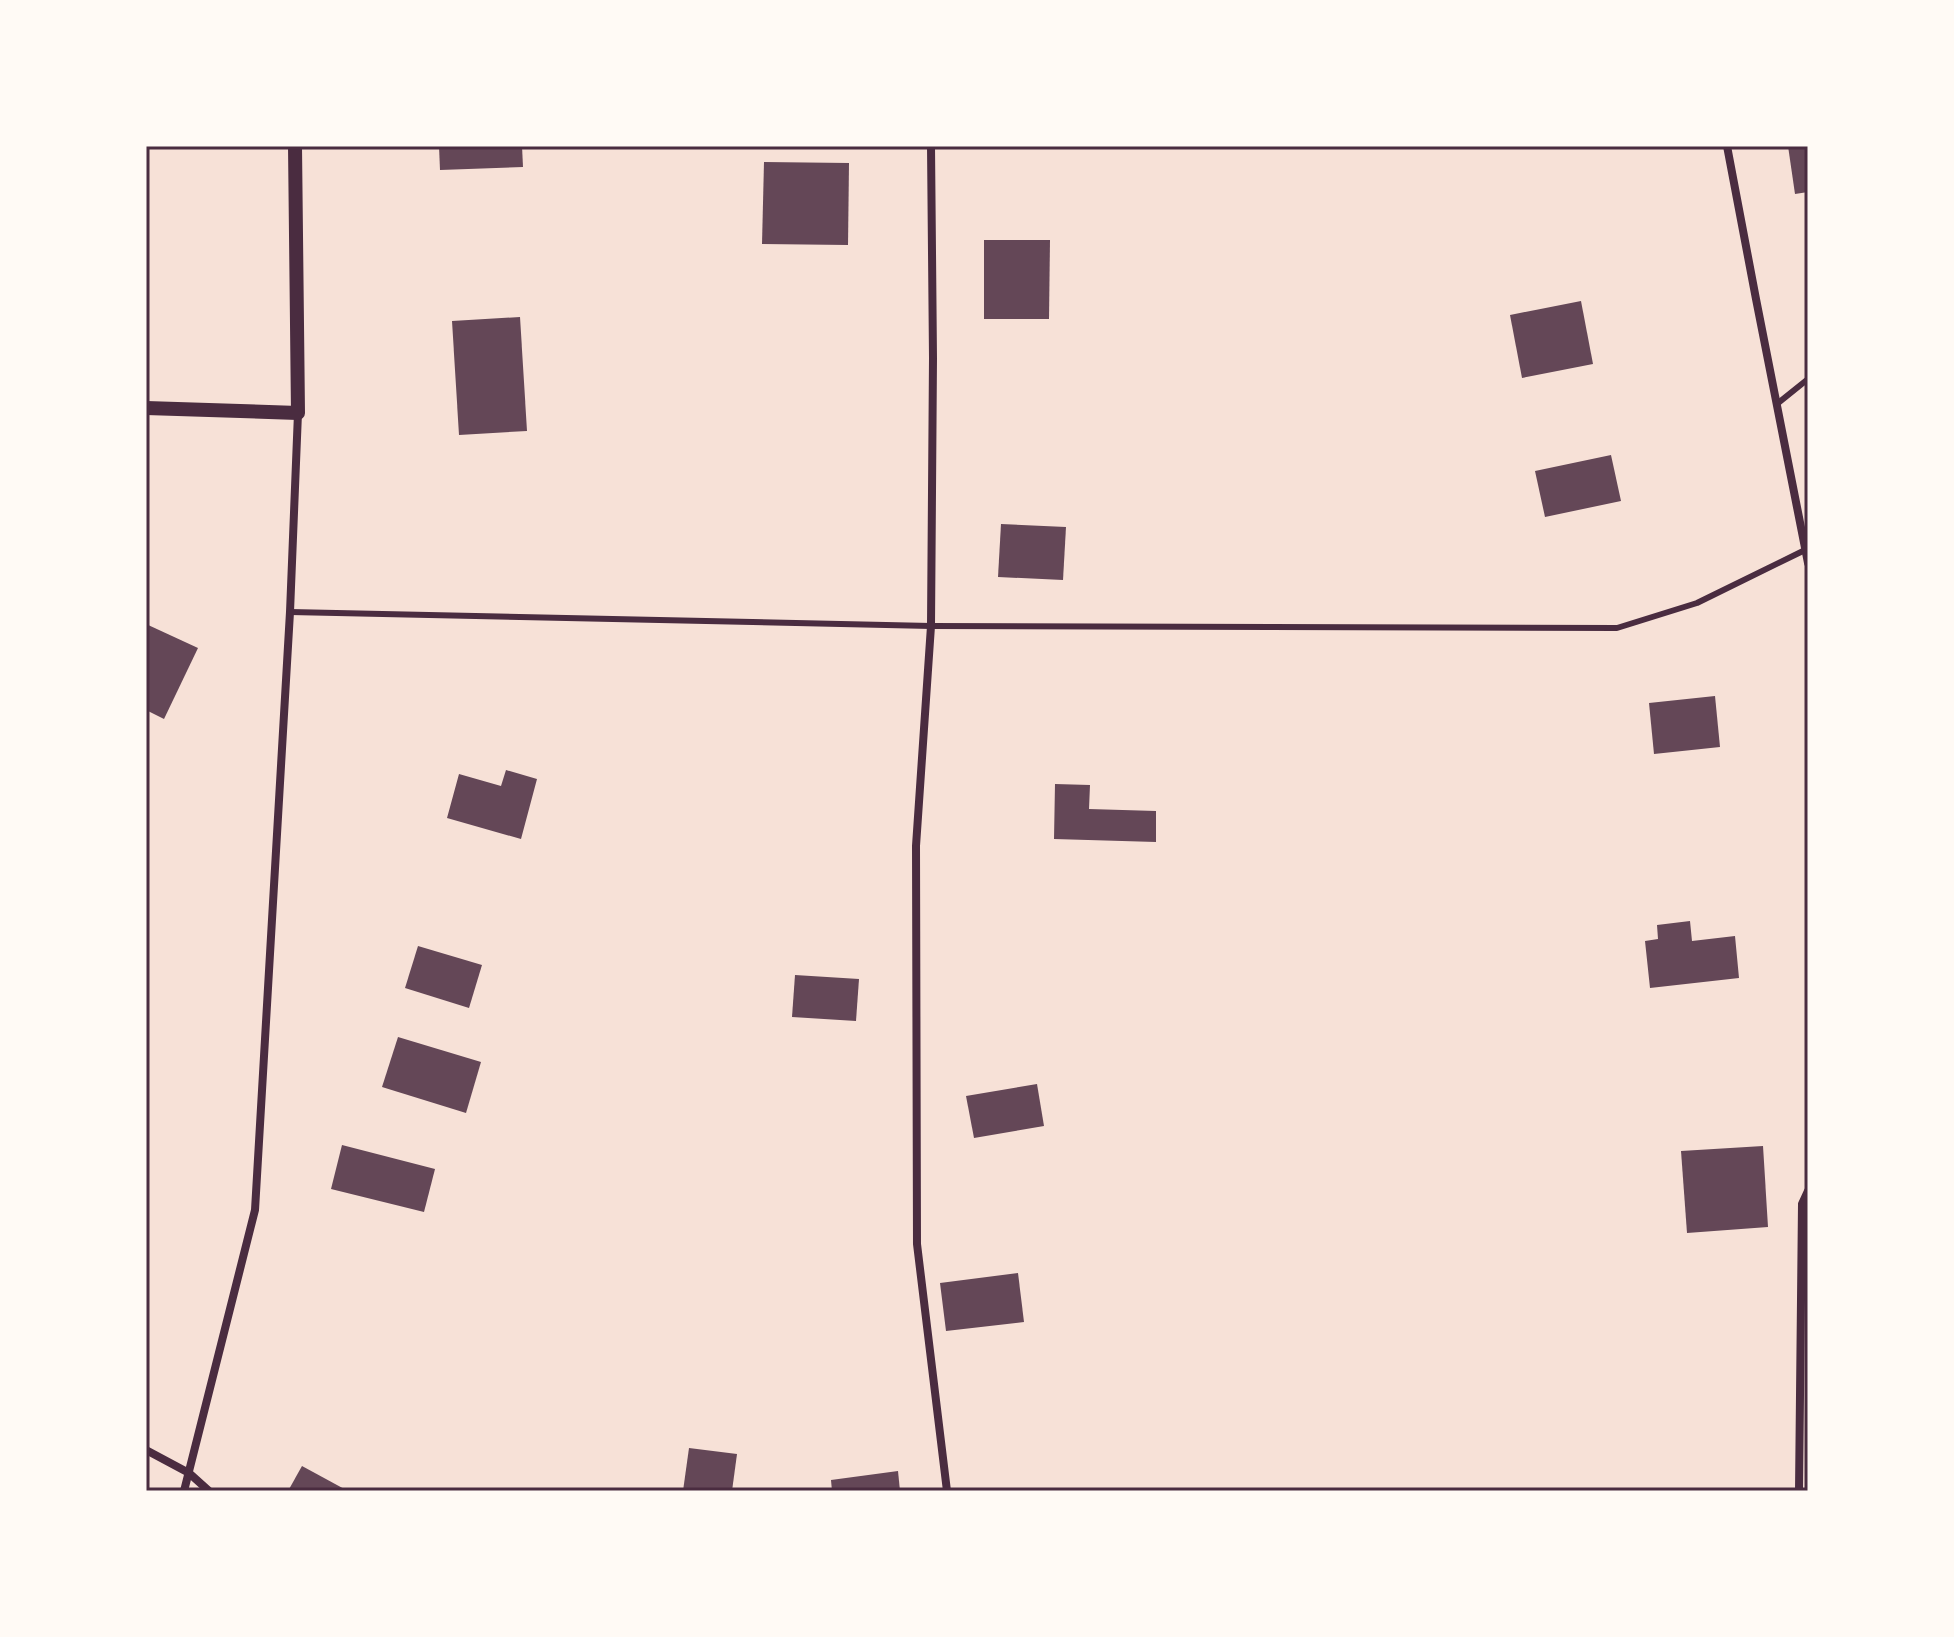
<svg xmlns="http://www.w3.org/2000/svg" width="1954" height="1637" font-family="'Nunito Sans',sans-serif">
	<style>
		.building { fill: #644757 }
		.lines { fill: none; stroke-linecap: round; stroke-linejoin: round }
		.service { stroke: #4a2c40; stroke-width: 6 }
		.minor { stroke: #4a2c40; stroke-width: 8 }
		.tertiary { stroke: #4a2c40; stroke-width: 14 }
		.neatline { fill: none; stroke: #4a2c40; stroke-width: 3 }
	</style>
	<rect width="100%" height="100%" fill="#f7e1d7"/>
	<g class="building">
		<polygon points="439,146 522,146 523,167 440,170"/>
		<polygon points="1788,146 1808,146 1808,192 1795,194"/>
		<polygon points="764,162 849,163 848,245 762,244"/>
		<polygon points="984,240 1050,240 1049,319 984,319"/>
		<polygon points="1581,301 1593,364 1522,378 1510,315"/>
		<polygon points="520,317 527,431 459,435 452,321"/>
		<polygon points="1611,455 1621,501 1545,517 1535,471"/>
		<polygon points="1001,524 1066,527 1063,580 998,577"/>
		<polygon points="146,624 198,648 164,719 146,710"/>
		<polygon points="1715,696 1720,747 1654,754 1649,703"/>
		<polygon points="506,770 537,779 521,839 447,818 459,774 501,786"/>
		<polygon points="1055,784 1090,785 1089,809 1156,811 1156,842 1054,839"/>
		<polygon points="1690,921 1692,941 1735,936 1739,978 1650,988 1645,941 1658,939 1657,925"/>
		<polygon points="418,946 482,965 469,1008 405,988"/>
		<polygon points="795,975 859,979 856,1021 792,1017"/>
		<polygon points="398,1037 481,1062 466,1113 382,1087"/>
		<polygon points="1037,1084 1044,1126 974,1138 966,1096"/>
		<polygon points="342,1145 435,1169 424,1212 331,1189"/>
		<polygon points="1763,1146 1768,1227 1687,1233 1681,1151"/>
		<polygon points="1018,1273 1024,1322 946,1331 940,1283"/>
		<polygon points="689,1448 737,1454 732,1491 683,1491"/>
		<polygon points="302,1466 348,1491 288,1491"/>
		<polygon points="898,1471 900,1491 832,1491 831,1480"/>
	</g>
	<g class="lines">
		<g class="service">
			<polyline points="1777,404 1808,379"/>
			<polyline points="290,612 931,626 1617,628 1697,603 1805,550"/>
		</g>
		<g class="minor">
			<polyline points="931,146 933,358 931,626 916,846 917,1244 947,1491"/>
			<polyline points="1727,146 1756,299 1808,563"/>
			<polyline points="146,1450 189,1473 209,1491"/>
			<polyline points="184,1491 255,1210 290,612 298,413"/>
			<polyline points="1799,1491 1802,1204 1808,1191"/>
		</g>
		<polyline class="tertiary" points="146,408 298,413 295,146"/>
	</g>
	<rect width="1954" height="1637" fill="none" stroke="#fffaf5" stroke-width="296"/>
	<rect x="148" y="148" width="1658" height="1341" class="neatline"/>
</svg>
